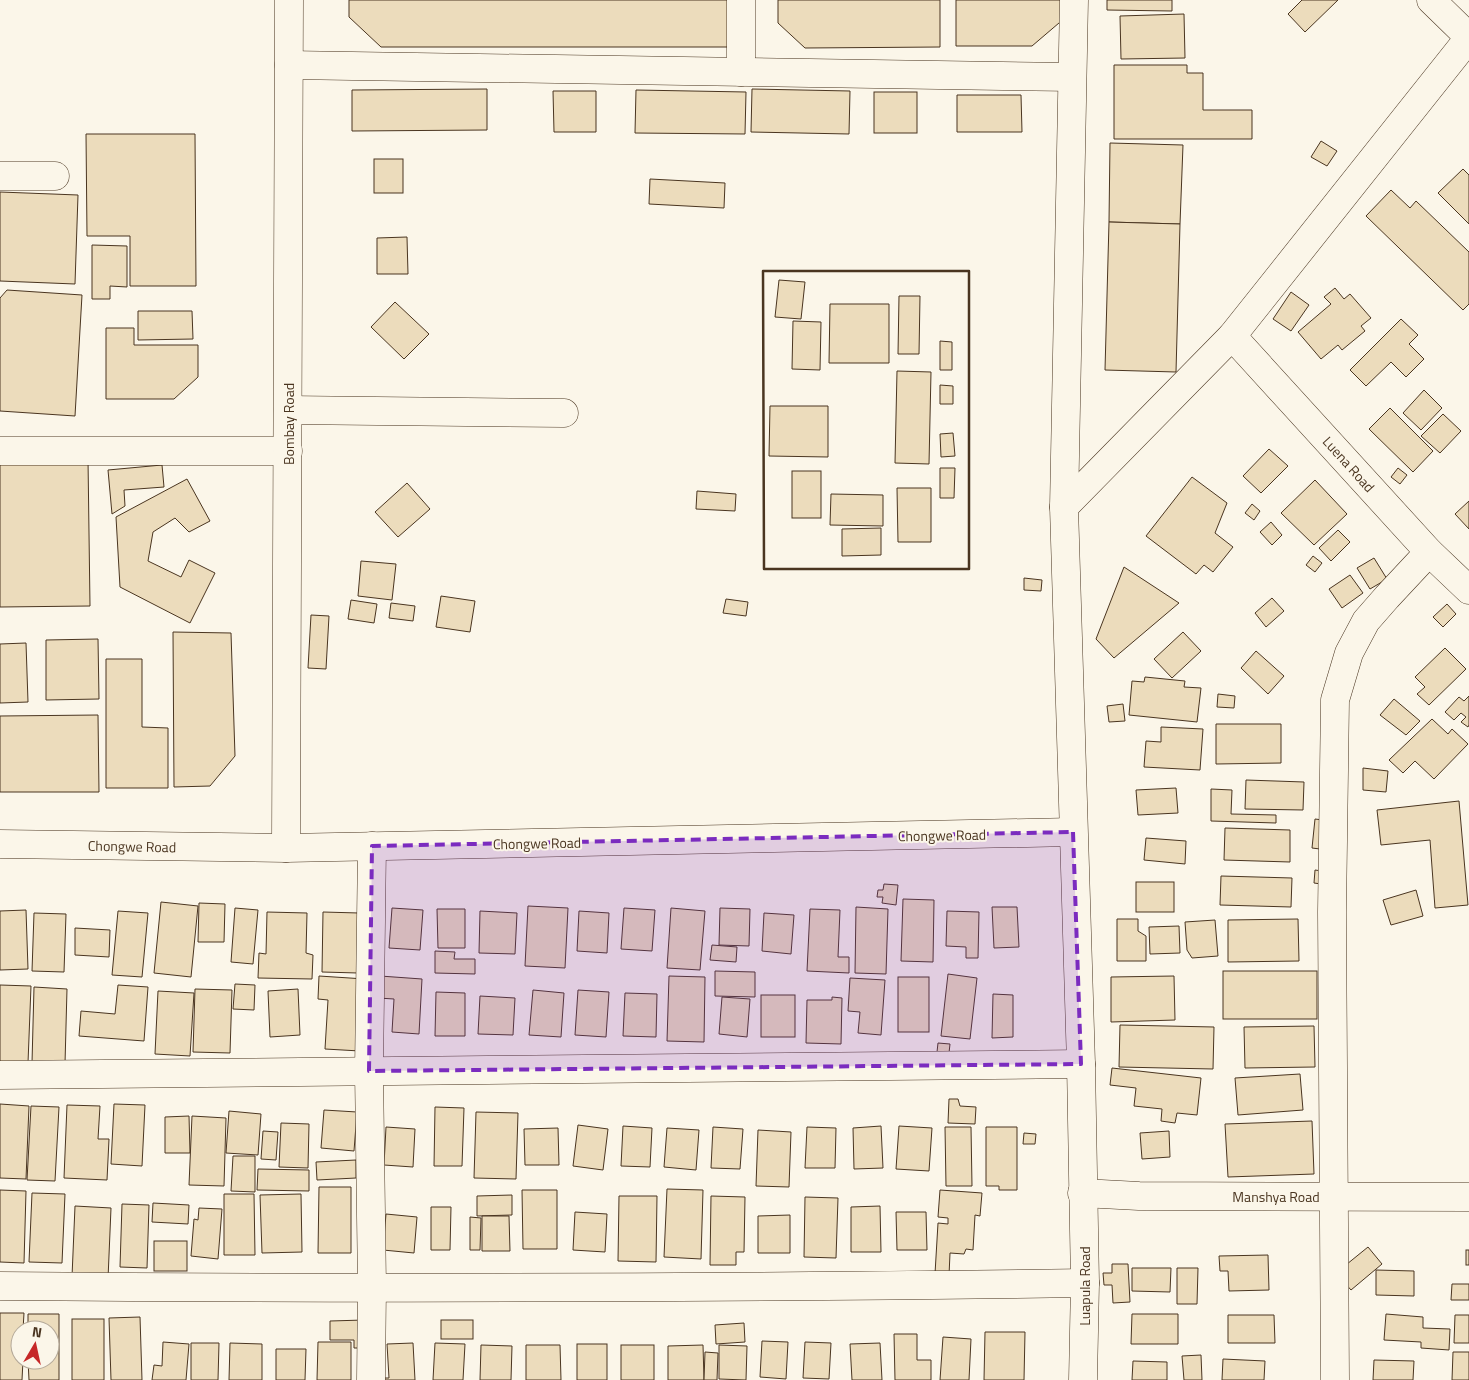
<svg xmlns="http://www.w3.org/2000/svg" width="1469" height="1380" font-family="'Titillium Web',sans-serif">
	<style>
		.building { fill: #ecdcbc; stroke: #4a3520 }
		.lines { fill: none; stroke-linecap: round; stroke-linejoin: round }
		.minor-casing { stroke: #4a3520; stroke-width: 29 }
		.minor { stroke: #fbf6e9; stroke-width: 28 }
		.wall { stroke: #4a3520; stroke-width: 2.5 }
		.marked { fill: #7b2cbf; fill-opacity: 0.2; stroke: #7b2cbf; stroke-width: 4; stroke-dasharray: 10 6; stroke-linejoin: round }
		.labels { text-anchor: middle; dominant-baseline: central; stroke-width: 4; stroke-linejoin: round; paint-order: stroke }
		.street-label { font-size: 14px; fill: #4a3520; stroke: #fbf6e9 }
	</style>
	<rect width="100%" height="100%" fill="#fbf6e9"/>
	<g class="building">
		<polygon points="349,0 730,0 730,47 381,47 349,17"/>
		<polygon points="778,0 940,0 940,47 805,48 778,23"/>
		<polygon points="956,0 1065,0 1066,17 1032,46 956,46"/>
		<polygon points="1107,0 1172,0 1172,11 1107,10"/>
		<polygon points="1302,0 1338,0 1305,32 1288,14"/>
		<polygon points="1184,14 1185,58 1121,59 1120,16"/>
		<polygon points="1114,65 1187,65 1187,73 1203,73 1203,110 1252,110 1252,139 1114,139"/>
		<polygon points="487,89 487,130 352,131 352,90"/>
		<polygon points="752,89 850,91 849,134 751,132"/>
		<polygon points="636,90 746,92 745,134 635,133"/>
		<polygon points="553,91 596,91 596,132 554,132"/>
		<rect x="874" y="92" width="43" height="41"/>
		<polygon points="957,95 1021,95 1022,132 957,132"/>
		<polygon points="86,134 195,134 196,286 130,286 130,236 87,236"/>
		<polygon points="1321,141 1337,151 1327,166 1311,157"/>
		<polygon points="1110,143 1183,145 1180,224 1109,222"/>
		<rect x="374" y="159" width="29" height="34"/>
		<polygon points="1463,169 1469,175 1469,224 1438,193"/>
		<polygon points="650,179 725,183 724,208 649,204"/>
		<polygon points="1391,190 1410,208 1416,201 1469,252 1469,304 1463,310 1366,216"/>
		<polygon points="0,192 78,195 75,284 0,281"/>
		<polygon points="1109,222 1180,224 1176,372 1105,370"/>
		<polygon points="407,237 408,274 377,274 377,238"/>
		<polygon points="92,245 127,246 127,287 110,286 110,299 92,299"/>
		<polygon points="779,280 805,282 801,319 775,317"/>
		<polygon points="1335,288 1344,299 1350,294 1371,318 1361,326 1365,331 1342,350 1338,345 1321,359 1298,332 1331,304 1324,297"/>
		<polygon points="7,290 82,295 75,416 0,411 0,298"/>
		<polygon points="1291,292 1309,305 1291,331 1273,319"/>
		<polygon points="899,296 920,296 919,354 898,354"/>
		<polygon points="395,302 429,334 404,359 371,327"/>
		<polygon points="830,304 889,304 889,363 829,363"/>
		<polygon points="138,311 192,311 193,339 138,340"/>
		<polygon points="1401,319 1418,335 1409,344 1424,359 1406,377 1391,362 1366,386 1350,370"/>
		<polygon points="793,321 821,322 820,370 792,369"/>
		<polygon points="106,328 134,328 134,345 198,345 198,377 174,399 106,399"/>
		<polygon points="940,341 952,342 952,370 940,370"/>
		<polygon points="897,371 931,372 929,464 895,463"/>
		<polygon points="940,385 953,386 953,404 940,404"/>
		<polygon points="1424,390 1442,408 1421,430 1403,413"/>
		<polygon points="770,406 828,406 828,457 769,456"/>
		<polygon points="1390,408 1433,451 1413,472 1369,429"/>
		<polygon points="1443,414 1461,431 1440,453 1421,436"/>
		<polygon points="953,433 955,456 941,457 940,434"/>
		<polygon points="1269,449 1288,466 1261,493 1243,476"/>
		<polygon points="88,459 90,606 0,607 0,460"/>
		<polygon points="162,465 164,487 124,490 125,506 112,514 108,470"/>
		<polygon points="940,468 955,468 954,498 940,498"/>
		<polygon points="1398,468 1407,475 1400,484 1391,477"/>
		<rect x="792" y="471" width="29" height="47"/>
		<polygon points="1192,477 1227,503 1215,533 1233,547 1213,572 1204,565 1196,574 1146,536"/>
		<polygon points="187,479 210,521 189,532 175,518 153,532 148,561 181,577 189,560 215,573 190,623 120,587 116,517"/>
		<polygon points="1315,480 1347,514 1314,545 1281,513"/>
		<polygon points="407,483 430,509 398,537 375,512"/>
		<polygon points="897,488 931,488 931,542 898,542"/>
		<polygon points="697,491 736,494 735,511 696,509"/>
		<polygon points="831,494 883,495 883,526 830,525"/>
		<polygon points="1469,501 1469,529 1455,514"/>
		<polygon points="1252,504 1260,511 1254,520 1245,513"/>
		<polygon points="1271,522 1282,535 1272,545 1260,532"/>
		<polygon points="881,528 881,555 842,556 842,529"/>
		<polygon points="1338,530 1350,542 1331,561 1319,548"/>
		<polygon points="1313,556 1322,563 1315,572 1306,565"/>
		<polygon points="1374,558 1387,579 1370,589 1357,568"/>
		<polygon points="361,561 396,564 392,600 358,596"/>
		<polygon points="1124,567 1179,603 1114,658 1096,639"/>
		<polygon points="1350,575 1363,593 1342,608 1329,589"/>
		<polygon points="1024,578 1042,580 1041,591 1024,590"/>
		<polygon points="441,596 475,601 470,632 436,627"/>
		<polygon points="1272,598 1284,611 1266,627 1255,613"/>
		<polygon points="726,599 748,602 746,616 723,613"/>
		<polygon points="351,600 377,604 374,623 348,619"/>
		<polygon points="391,603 415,606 413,621 389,618"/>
		<polygon points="1447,604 1456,614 1443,627 1433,617"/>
		<polygon points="311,615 329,616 326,669 308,668"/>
		<polygon points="173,632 231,633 235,756 210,786 174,787"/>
		<polygon points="1183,632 1201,651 1172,678 1154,659"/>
		<polygon points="98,639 99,699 46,700 46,640"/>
		<polygon points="26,643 28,702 0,703 0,644"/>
		<polygon points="1445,648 1466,669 1429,705 1417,694 1425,687 1415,677"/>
		<polygon points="1256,651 1284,676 1268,694 1241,668"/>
		<polygon points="106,659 142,659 142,727 168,728 168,788 106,788"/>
		<polygon points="1145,677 1185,681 1184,687 1201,688 1197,722 1129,715 1132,681 1144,682"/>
		<polygon points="1218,694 1235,696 1234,708 1217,707"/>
		<polygon points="1469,696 1469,725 1468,727 1461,722 1466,717 1461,713 1454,720 1445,712 1459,697 1464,701"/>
		<polygon points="1394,699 1420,721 1406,735 1380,715"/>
		<polygon points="1123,704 1125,721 1109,722 1107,706"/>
		<polygon points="98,715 99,792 0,792 0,716"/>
		<polygon points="1432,719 1448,734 1452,729 1468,744 1434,779 1415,761 1403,773 1389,760"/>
		<polygon points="1216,724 1281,724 1281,763 1216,764"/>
		<polygon points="1161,727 1203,729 1200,770 1144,767 1146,741 1161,742"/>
		<polygon points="1363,768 1388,771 1386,792 1363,790"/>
		<polygon points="1246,780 1304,782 1303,810 1245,809"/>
		<polygon points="1176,788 1178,813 1138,815 1136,790"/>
		<polygon points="1211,789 1232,790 1231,814 1276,815 1276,823 1211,821"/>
		<polygon points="1459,801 1468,905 1435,908 1430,840 1381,845 1377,810"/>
		<polygon points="1315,819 1331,821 1328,850 1312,848"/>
		<polygon points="1225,828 1290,830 1290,862 1224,860"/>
		<polygon points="1146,838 1186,841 1185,864 1144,860"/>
		<polygon points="1315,870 1329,872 1328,885 1314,883"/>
		<polygon points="1221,876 1292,878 1291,907 1220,905"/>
		<rect x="1136" y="882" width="38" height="30"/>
		<polygon points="884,884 898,885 896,905 882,903 883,897 877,897 878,890 883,890"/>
		<polygon points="1416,890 1423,916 1391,925 1383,900"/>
		<polygon points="903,899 934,900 933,962 901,961"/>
		<polygon points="161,902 198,906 191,977 154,973"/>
		<polygon points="199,903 225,904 224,942 198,942"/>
		<polygon points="528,906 568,908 565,968 525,966"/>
		<polygon points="856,907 888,909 886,974 855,973"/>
		<polygon points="992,907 1017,907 1019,947 994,948"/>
		<polygon points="235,908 258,910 253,964 231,962"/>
		<polygon points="392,908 423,910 420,950 389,948"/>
		<polygon points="624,908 655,910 652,951 621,949"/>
		<polygon points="671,908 705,911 700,970 667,968"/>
		<polygon points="720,908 750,909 749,946 719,945"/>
		<polygon points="437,909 465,909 465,948 438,948"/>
		<polygon points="810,909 840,910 838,957 849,957 849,973 807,971"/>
		<polygon points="26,910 28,969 0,970 0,911"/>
		<polygon points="118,911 148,913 142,977 112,975"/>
		<polygon points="480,911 517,913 515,954 479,953"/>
		<polygon points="579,911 609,913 607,953 577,951"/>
		<polygon points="947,911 979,912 978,958 966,958 966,947 946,946"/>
		<polygon points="267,912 307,913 306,953 313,955 312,979 258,978 259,953 266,954"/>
		<polygon points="323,912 359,913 358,973 322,972"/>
		<polygon points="34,913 66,914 64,972 32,971"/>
		<polygon points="764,913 794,915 791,954 762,951"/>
		<polygon points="1117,919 1138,919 1138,931 1146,936 1146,961 1117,961"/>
		<polygon points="1298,919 1299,961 1228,962 1228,920"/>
		<polygon points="1215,920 1218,956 1192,958 1187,950 1185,922"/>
		<polygon points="1179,926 1180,953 1150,954 1149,927"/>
		<polygon points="75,928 110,930 109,957 75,955"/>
		<polygon points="712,945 737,947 736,962 710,960"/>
		<polygon points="435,951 455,952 454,959 475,959 475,974 435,973"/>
		<polygon points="715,971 755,972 755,997 715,996"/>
		<rect x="1223" y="971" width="94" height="48"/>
		<polygon points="948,974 977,978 970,1039 941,1036"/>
		<polygon points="319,976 365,979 360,1051 325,1049 328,1000 318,999"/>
		<polygon points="380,976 422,979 419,1034 392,1032 394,999 378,998"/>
		<polygon points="669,976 705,977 704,1042 667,1041"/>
		<polygon points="1174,976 1175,1020 1111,1022 1111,977"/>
		<rect x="898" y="977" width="31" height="55"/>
		<polygon points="850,978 885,980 881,1035 858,1033 860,1012 848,1011"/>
		<polygon points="235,984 255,985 254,1010 233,1009"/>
		<polygon points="0,985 31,986 28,1063 0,1062"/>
		<polygon points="118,985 148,987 144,1041 79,1036 81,1011 115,1014"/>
		<polygon points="34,987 67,989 65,1064 32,1063"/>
		<polygon points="195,989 232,990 230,1053 193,1052"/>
		<polygon points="298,989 300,1035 270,1037 268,991"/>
		<polygon points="533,990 564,993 561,1037 529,1035"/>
		<polygon points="578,990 609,992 606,1037 575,1035"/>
		<polygon points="158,991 194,993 190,1056 155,1054"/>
		<polygon points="436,992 465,993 465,1036 435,1036"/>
		<polygon points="625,993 657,994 656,1037 623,1036"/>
		<polygon points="993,994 1013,995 1013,1037 992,1038"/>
		<rect x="761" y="995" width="34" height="42"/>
		<polygon points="480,996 515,998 513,1035 478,1034"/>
		<polygon points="722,997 750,999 747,1037 719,1034"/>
		<polygon points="832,997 842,998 841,1044 806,1043 807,1000 832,1000"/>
		<polygon points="1120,1025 1214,1027 1213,1069 1119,1067"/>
		<polygon points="1314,1026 1315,1067 1245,1068 1244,1027"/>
		<polygon points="938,1043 950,1044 949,1053 937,1052"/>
		<polygon points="1112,1068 1201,1078 1197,1115 1177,1113 1175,1123 1161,1121 1162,1109 1134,1106 1136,1088 1110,1085"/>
		<polygon points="1300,1074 1303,1110 1238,1115 1235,1078"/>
		<polygon points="949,1099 958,1099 960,1106 976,1107 975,1124 948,1123"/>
		<polygon points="0,1104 29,1106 26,1179 0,1178"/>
		<polygon points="114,1104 145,1105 142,1166 111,1164"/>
		<polygon points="67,1105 100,1106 98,1139 109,1139 107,1180 64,1178"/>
		<polygon points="31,1106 59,1107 55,1181 27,1180"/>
		<polygon points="435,1107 464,1108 462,1166 434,1166"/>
		<polygon points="324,1110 357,1112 354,1151 321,1148"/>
		<polygon points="229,1111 261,1114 258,1155 226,1153"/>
		<polygon points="476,1112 518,1113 516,1179 474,1178"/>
		<polygon points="189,1116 190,1153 165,1153 165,1117"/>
		<polygon points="192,1116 226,1118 224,1186 189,1185"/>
		<polygon points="1312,1121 1314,1174 1228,1177 1225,1124"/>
		<polygon points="281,1123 309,1124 308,1168 279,1167"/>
		<polygon points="578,1125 608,1129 603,1170 573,1166"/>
		<polygon points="623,1126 652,1128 650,1167 621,1166"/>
		<polygon points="881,1126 883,1168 854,1169 853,1128"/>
		<polygon points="899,1126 932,1128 929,1171 896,1169"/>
		<polygon points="386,1127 415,1129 413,1167 384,1165"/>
		<polygon points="713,1127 743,1129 740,1169 711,1168"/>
		<polygon points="807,1127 836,1128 835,1168 805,1168"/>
		<polygon points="945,1127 971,1127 972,1186 946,1186"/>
		<polygon points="986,1127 1017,1127 1017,1190 999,1190 999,1186 986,1186"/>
		<polygon points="558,1128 559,1165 525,1165 524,1129"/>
		<polygon points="667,1128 699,1130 696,1170 664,1167"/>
		<polygon points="758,1130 791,1132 789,1187 756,1186"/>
		<polygon points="263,1131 278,1132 276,1160 261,1159"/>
		<polygon points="1169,1131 1170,1157 1142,1159 1140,1133"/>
		<polygon points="1024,1133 1036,1134 1035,1144 1023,1144"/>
		<polygon points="233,1156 255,1156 255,1192 231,1191"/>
		<polygon points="356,1160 356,1178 317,1180 316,1162"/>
		<polygon points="258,1169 309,1170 309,1191 257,1190"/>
		<polygon points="319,1187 351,1187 351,1253 318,1253"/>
		<polygon points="667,1189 703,1190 701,1259 664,1257"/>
		<polygon points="0,1190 26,1191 24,1263 0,1262"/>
		<polygon points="522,1190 557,1190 557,1249 523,1249"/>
		<polygon points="940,1190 982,1193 980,1216 975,1215 973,1250 966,1249 964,1254 950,1253 949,1276 935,1274 938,1223 948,1224 948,1218 938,1217"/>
		<polygon points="32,1193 65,1194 62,1263 29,1262"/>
		<polygon points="224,1194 254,1194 255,1255 224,1255"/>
		<polygon points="301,1194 302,1252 262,1253 260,1195"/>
		<polygon points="512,1195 512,1215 477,1216 477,1196"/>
		<polygon points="619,1196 657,1196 656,1262 618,1261"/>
		<polygon points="711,1196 745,1197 744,1252 736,1252 736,1265 710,1265"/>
		<polygon points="805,1197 838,1198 836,1258 804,1257"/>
		<polygon points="153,1203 189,1205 188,1224 152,1222"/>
		<polygon points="122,1204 149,1205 147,1268 120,1267"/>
		<polygon points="75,1206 111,1208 108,1279 72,1277"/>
		<polygon points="880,1206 881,1252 851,1252 851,1207"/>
		<polygon points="431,1207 451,1207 450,1250 431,1250"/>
		<polygon points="199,1208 222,1209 218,1259 191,1256 194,1219 198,1220"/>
		<polygon points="575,1212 607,1214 605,1252 573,1250"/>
		<polygon points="896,1212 926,1212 927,1250 897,1250"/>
		<polygon points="386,1214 417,1217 414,1253 383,1250"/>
		<polygon points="790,1215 790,1253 758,1253 758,1216"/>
		<polygon points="482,1216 509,1216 510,1251 482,1251"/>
		<polygon points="470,1217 481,1218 480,1250 470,1250"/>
		<rect x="154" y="1241" width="33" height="30"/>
		<polygon points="1368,1247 1382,1264 1351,1290 1336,1273"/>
		<rect x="1466" y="1250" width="3" height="15"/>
		<polygon points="1268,1255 1269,1290 1229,1291 1228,1271 1220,1271 1219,1256"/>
		<polygon points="1112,1264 1128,1264 1130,1302 1113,1303 1112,1285 1104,1285 1103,1273 1112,1273"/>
		<polygon points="1132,1268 1171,1268 1170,1292 1132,1291"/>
		<polygon points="1177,1268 1198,1268 1197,1304 1177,1304"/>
		<polygon points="1376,1270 1414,1271 1414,1296 1376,1295"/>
		<polygon points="1452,1284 1469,1284 1469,1300 1451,1300"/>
		<polygon points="0,1313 24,1313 23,1330 20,1330 20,1360 23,1360 22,1380 0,1380"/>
		<polygon points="28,1314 59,1314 59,1380 29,1380 28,1360 50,1360 50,1330 28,1330"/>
		<polygon points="1132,1314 1178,1314 1178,1344 1131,1344"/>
		<polygon points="1386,1314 1423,1317 1423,1328 1450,1329 1449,1350 1421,1348 1421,1342 1384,1340"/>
		<polygon points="1228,1315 1274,1315 1275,1343 1228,1343"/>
		<polygon points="1455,1315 1469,1315 1469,1343 1454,1343"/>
		<polygon points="140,1317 142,1380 111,1380 109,1318"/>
		<rect x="72" y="1319" width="32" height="61"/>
		<polygon points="364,1320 364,1348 354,1348 354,1340 330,1340 330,1321"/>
		<rect x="441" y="1320" width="32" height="19"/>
		<polygon points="744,1323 745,1342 716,1344 715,1325"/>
		<polygon points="985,1332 1025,1332 1024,1380 984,1380"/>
		<polygon points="894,1334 917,1334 917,1360 931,1360 931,1380 895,1380"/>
		<polygon points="943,1337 971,1339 969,1380 940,1380"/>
		<polygon points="762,1341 788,1342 786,1379 760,1377"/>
		<polygon points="163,1342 189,1344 186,1380 152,1380 154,1365 162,1366"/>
		<polygon points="318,1342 351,1342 351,1380 317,1380"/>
		<polygon points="805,1342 831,1343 829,1379 803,1378"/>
		<polygon points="191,1343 219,1343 218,1380 191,1380"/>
		<polygon points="230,1343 262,1344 262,1380 229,1380"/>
		<polygon points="413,1343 415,1380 376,1380 376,1378 389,1378 387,1344"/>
		<polygon points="435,1343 465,1344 463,1380 433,1380"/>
		<polygon points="880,1343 882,1380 852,1380 850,1344"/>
		<rect x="577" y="1344" width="30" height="36"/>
		<polygon points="481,1345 512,1346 511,1380 480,1380"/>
		<polygon points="526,1345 560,1345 561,1380 526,1380"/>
		<rect x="621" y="1345" width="33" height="35"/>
		<polygon points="703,1345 704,1380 668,1380 668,1346"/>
		<polygon points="719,1345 747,1346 746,1380 719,1379"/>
		<polygon points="276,1349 306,1349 305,1380 276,1380"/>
		<polygon points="705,1352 718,1353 717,1380 704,1380"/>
		<polygon points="1453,1352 1469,1352 1469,1380 1452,1380"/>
		<polygon points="1201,1355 1202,1380 1184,1380 1182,1356"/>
		<polygon points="1223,1359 1265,1361 1264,1380 1222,1380"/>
		<polygon points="1374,1360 1414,1361 1413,1380 1373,1380"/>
		<polygon points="1133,1361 1167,1362 1167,1380 1132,1380"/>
	</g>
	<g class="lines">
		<g class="minor-casing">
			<g id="minor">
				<polyline points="741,0 741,72"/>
				<polyline points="1431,0 1469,37"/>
				<polyline points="289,65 1072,77"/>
				<polyline points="0,176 55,176"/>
				<polyline points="1232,336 1429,552 1469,590"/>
				<polyline points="288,410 564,413"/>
				<polyline points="0,451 288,451"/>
				<polyline points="1064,507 1074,0"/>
				<polyline points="0,844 286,848 1073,832"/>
				<polyline points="286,848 289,0"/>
				<polyline points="0,1075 1081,1064"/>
				<polyline points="1082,1193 1139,1196 1469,1197"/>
				<path d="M0 1286C362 1289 723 1288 1085 1283"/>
				<polyline points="371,1380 372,1287 369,1071 372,846"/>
				<polyline points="1083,1380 1085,1283 1081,1064 1064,507 1232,336 1469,38"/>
				<polyline points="1335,1380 1332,912 1335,700 1349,653 1366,621 1387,597 1429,552"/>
			</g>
		</g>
		<use href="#minor" class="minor"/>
		<polygon class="wall" points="763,271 969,271 969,569 764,569"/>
	</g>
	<path class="marked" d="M1073 832 1081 1064 369 1071 372 846Z"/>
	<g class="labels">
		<g class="street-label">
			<text transform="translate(288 424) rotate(-90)">Bombay Road</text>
			<text transform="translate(1349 464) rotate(48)">Luena Road</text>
			<text transform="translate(942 835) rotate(-1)">Chongwe Road</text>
			<text transform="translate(537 843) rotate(-1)">Chongwe Road</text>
			<text transform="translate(132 846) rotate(1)">Chongwe Road</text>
			<text x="1276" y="1196">Manshya Road</text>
			<text transform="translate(1084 1286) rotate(-90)">Luapula Road</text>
		</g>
	</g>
	<g transform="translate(35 1345) rotate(9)"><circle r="24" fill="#fbf6e9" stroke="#b4a999"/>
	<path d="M0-4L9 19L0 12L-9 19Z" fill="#c62828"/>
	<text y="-8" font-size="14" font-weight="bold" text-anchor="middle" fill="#4a3520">N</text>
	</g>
</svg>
